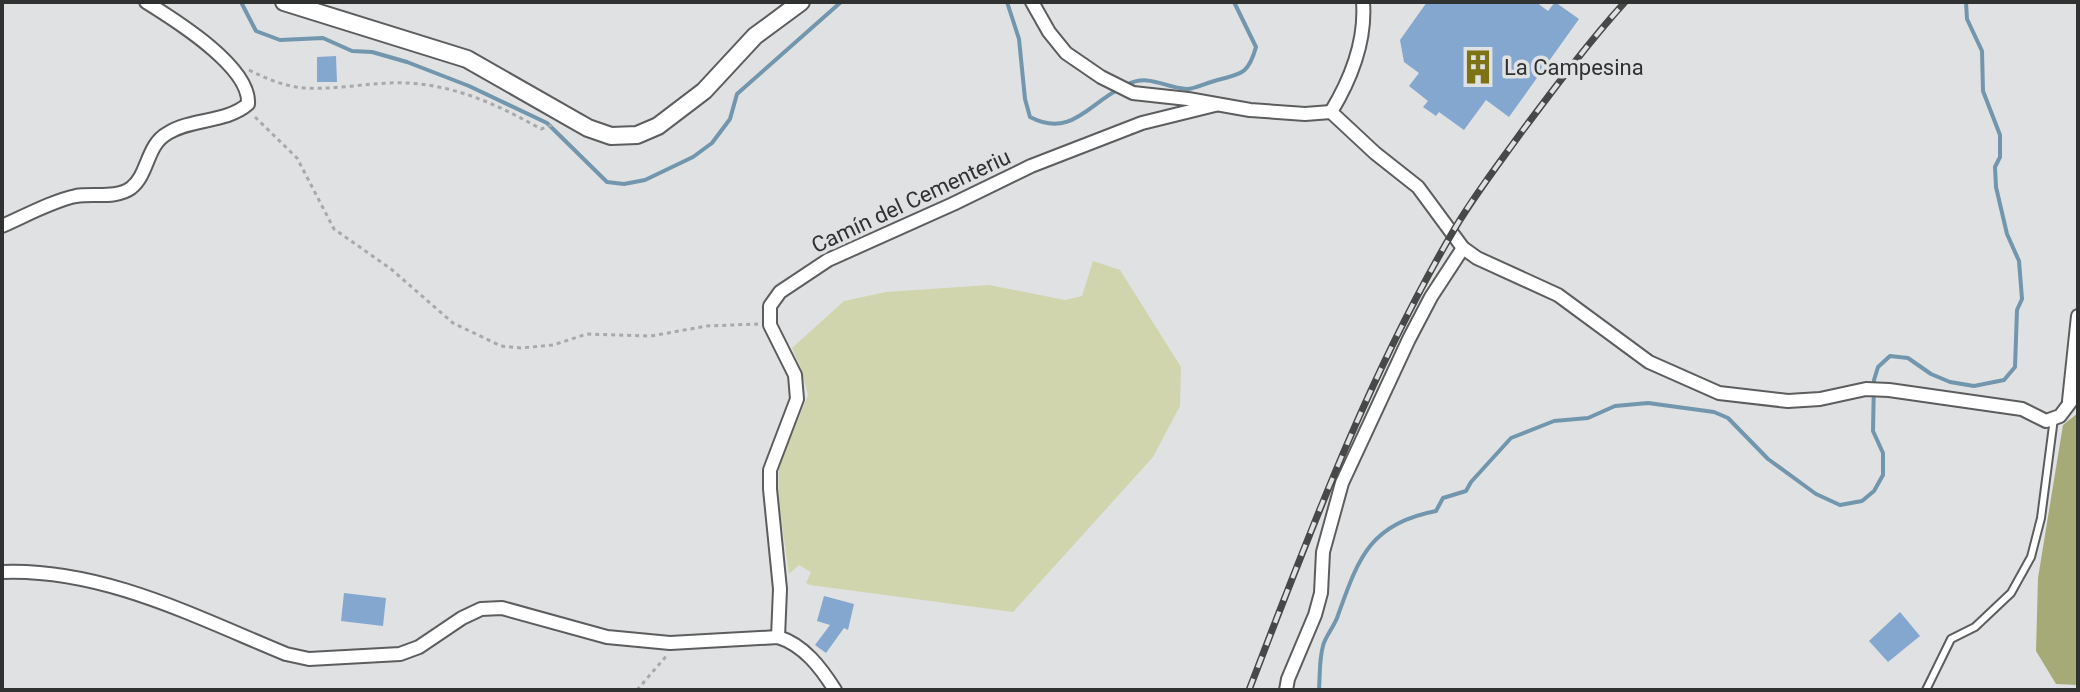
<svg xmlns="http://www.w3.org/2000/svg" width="2080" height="692" font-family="Roboto,sans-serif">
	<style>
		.green { fill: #d1d5ae }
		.forest { fill: #a6aa77 }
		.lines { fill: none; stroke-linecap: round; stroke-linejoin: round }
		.stream { stroke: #7296ad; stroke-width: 4 }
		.building { fill: #84a7cf }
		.lane-casing { stroke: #5c5d5e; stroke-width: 10 }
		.street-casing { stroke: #5c5d5e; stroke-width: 16 }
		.secondary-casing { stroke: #5c5d5e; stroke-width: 20 }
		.path { stroke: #a8a9ab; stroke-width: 3; stroke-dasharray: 4 4; stroke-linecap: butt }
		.lane { stroke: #fff; stroke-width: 6 }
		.street { stroke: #fff; stroke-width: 12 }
		.secondary { stroke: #fff; stroke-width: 16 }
		.rail-casing { stroke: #474848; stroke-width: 7 }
		.rail { stroke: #e0e1e3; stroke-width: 4; stroke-dasharray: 12; stroke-linecap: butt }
		.labels { text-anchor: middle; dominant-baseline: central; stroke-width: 7; stroke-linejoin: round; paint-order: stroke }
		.poi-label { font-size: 22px; fill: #303131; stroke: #e0e1e3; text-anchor: start }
		.street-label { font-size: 22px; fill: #303131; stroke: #e0e1e3 }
	</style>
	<rect width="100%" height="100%" fill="#e0e1e3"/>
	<polygon class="green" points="1093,261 1120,270 1181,367 1180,406 1153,457 1013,612 810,585 806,583 811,572 799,565 789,574 778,497 779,466 808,395 801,369 792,348 844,301 886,292 989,285 1065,300 1082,296"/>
	<polygon class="forest" points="2078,413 2078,685 2056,684 2036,651 2038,578 2063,425"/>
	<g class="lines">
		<g class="stream">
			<polyline points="241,2 256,31 280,40 323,38 352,51 372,52 407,62 469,86 547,123 607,182 624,184 645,180 693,157 712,143 730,119 737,94 841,2"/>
			<path d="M1007 2 1019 39 1025 99 1030 117C1070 138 1088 105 1119 89"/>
			<path d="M1126 85C1150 73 1164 88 1187 89 1194 89 1204 84 1211 82 1238 73 1247 79 1256 47L1234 2"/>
			<path d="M1319 690C1320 676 1319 660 1323 646 1325 637 1333 628 1337 618 1358 560 1368 524 1436 511L1443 498 1466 491 1471 482 1511 438 1554 421 1588 418 1615 406 1648 403 1714 412 1728 418 1768 459 1816 494 1840 505 1862 501 1874 491 1883 475V453L1873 431 1874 380 1878 367 1890 356 1908 358 1931 374 1950 382 1974 386 2004 380 2015 367 2017 310 2022 299 2019 261 2007 234 1996 187 1995 167 2000 157V135L1983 91 1982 51 1967 19 1966 2"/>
		</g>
	</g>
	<g class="building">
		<polygon points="1427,2 1536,2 1548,11 1555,2 1579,19 1509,117 1486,100 1464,130 1439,112 1436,116 1423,107 1428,101 1409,86 1419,73 1404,62 1400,40"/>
		<polygon points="336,56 337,82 317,82 317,57"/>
		<polygon points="344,593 386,598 383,626 341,621"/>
		<polygon points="824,596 854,604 848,630 844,628 826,653 815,645 830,625 817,621"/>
		<polygon points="1900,612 1920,636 1888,662 1869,641"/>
	</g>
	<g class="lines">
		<g class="lane-casing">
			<polyline id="lane" points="1926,690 1951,639 1975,627 2011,593 2031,557 2041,518 2054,418"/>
		</g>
		<g class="street-casing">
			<g id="street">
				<polyline points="1032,2 1049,32 1066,53 1101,77 1133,93 1188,99 1250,110 1305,114 1331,112"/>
				<polyline points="1331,112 1375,153 1418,187 1463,248 1477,258 1558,295 1649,362 1719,393 1788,401 1820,399 1866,389 1889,390 2022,409 2046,421 2060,416 2078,392"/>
				<path d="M1331 112C1351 79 1366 41 1363 2"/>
				<path d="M2 226C25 216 52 201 76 196 93 193 116 199 131 188 149 174 146 145 168 133 192 118 226 123 248 104 251 67 175 20 146 2"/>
				<polyline points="2069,401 2078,316"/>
				<path d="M2 572C102 568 196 617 286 654L309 659 400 654 419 647 462 618 481 609 502 608 607 637 670 643 778 637C804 645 821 668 835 690"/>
				<polyline points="778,637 780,589 770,489 770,470 797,399 795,375 770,325 770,306 780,292 828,260 953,204 1031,166 1142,123 1215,105"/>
				<polyline points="1286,690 1288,679 1315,615 1321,593 1323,552 1342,483 1409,339 1431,297 1463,248"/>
			</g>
		</g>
		<g class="secondary-casing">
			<polyline id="secondary" points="284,2 467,59 588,128 611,136 637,135 658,126 704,91 755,36 801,2"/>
		</g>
		<g class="path">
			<path d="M249 70C265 78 279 84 296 87 329 92 373 81 408 83 458 86 498 105 541 129L552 125"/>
			<polyline points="255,117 297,158 334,229 391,269 453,323 501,346 521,348 553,345 587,334 651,336 707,326 758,324"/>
			<polyline points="637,690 668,654"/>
		</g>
		<use href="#lane" class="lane"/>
		<use href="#street" class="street"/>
		<use href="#secondary" class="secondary"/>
		<g class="rail-casing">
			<path id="rail" d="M1249 690C1309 535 1367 379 1451 235 1472 198 1498 165 1523 130 1556 86 1588 43 1625 2"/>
		</g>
		<use href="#rail" class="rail"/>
	</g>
	<defs>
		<g id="building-bare" transform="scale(2.76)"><path d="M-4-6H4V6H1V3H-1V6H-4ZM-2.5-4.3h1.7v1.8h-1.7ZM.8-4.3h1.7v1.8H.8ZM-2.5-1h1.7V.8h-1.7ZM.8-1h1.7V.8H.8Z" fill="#7e7314" stroke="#e0e1e3" stroke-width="2.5" paint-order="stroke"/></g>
	</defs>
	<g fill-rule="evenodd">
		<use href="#building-bare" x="1478" y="67"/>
	</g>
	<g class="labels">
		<g class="poi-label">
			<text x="1504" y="67">La Campesina</text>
		</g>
		<g class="street-label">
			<text transform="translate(911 201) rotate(-25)">Camín del Cementeriu</text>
		</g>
	</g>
	<rect width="2080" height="692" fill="none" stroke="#303131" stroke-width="8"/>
</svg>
